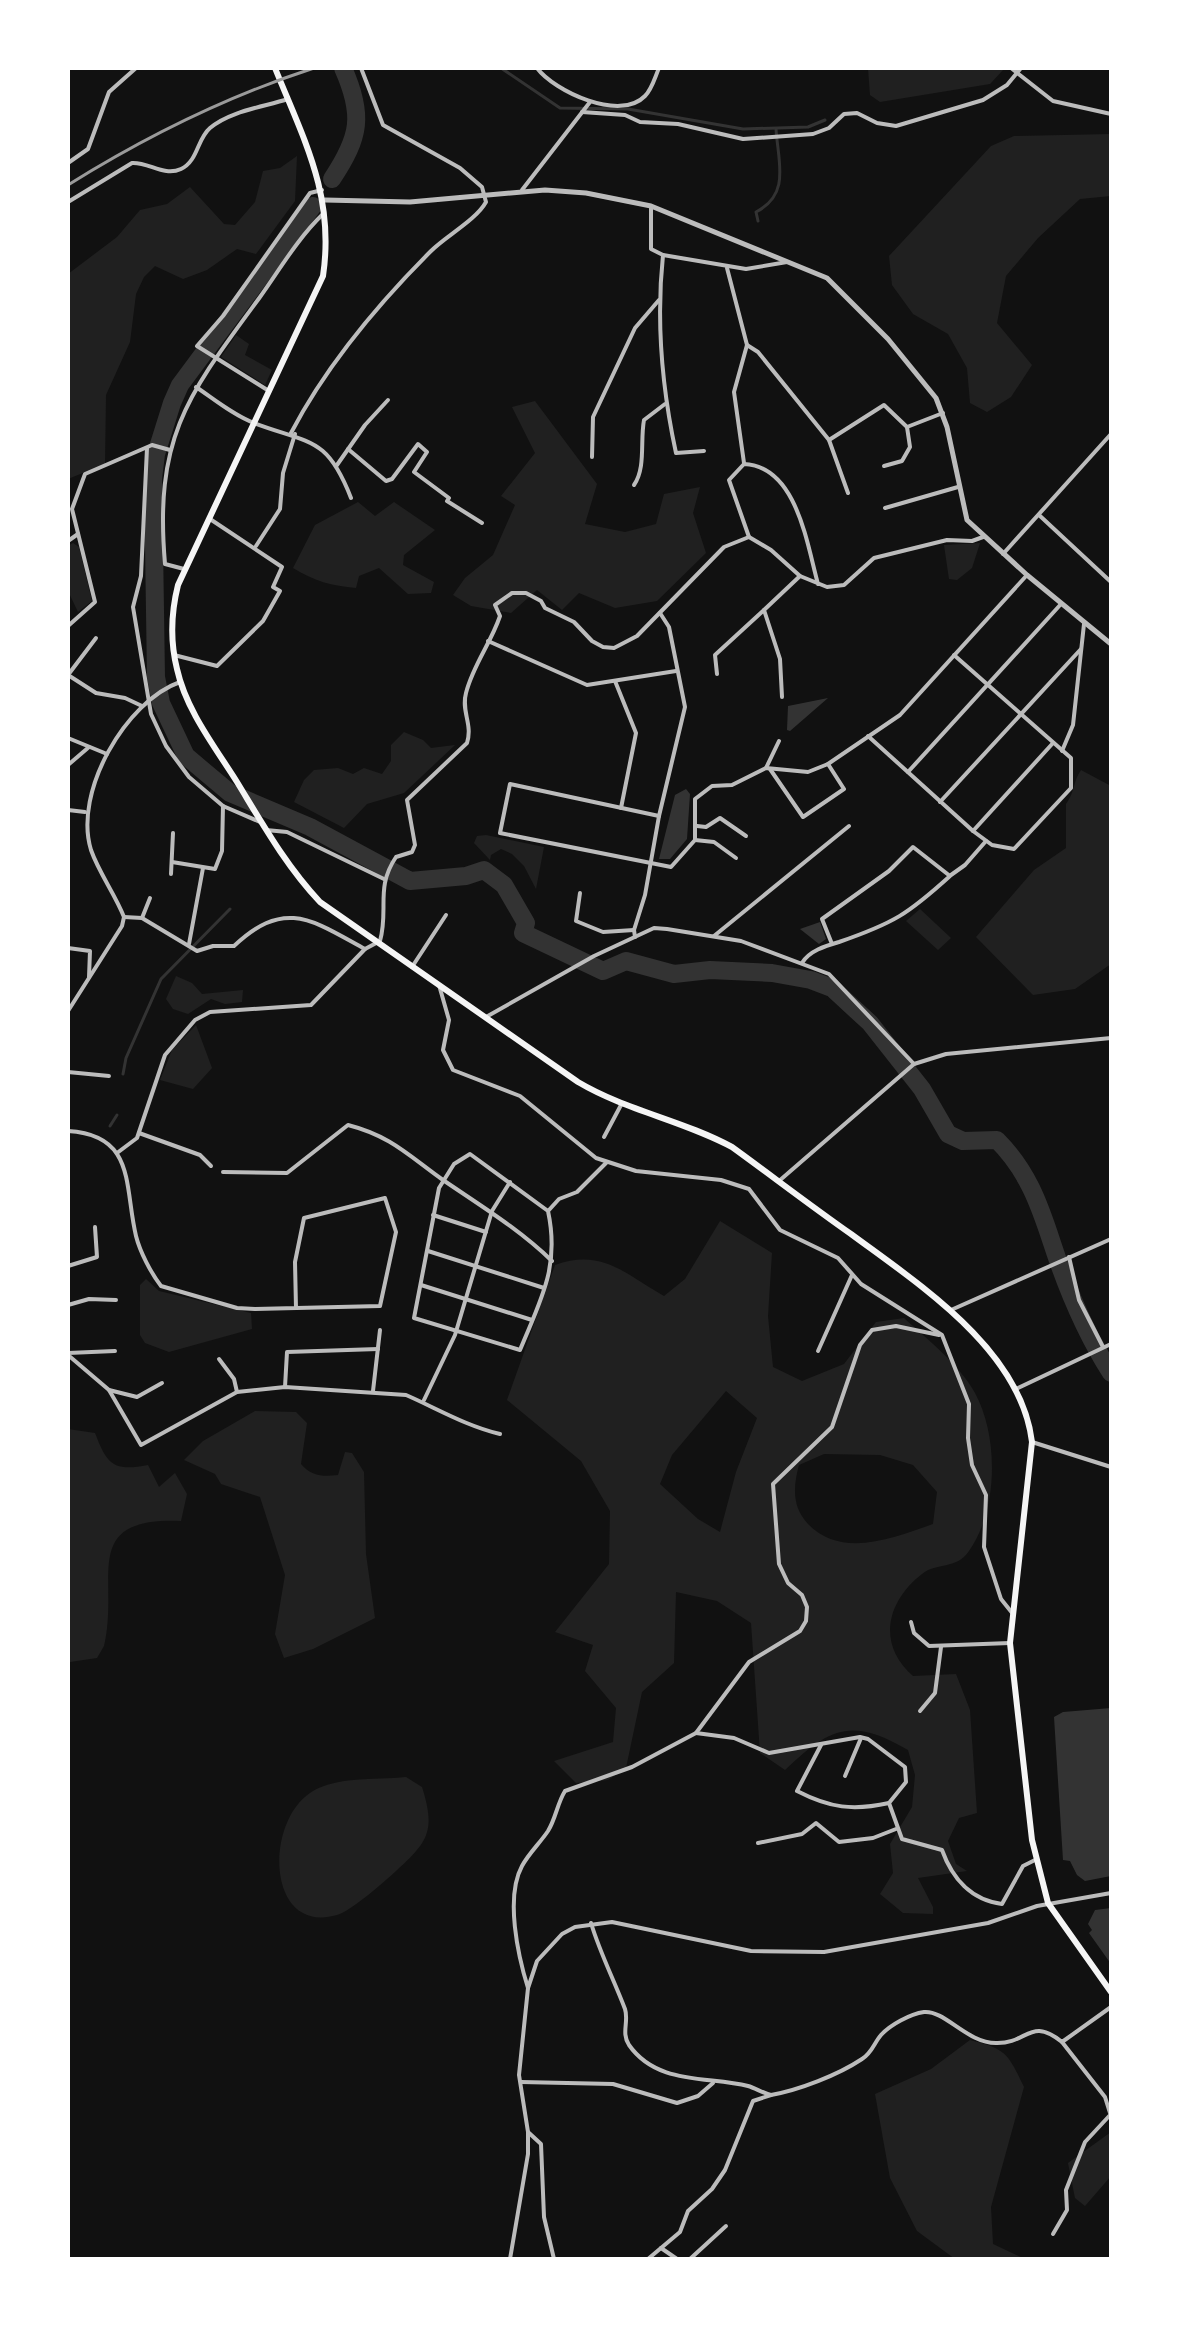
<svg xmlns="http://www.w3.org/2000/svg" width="1179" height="2327" font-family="Overpass,sans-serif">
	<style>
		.green { fill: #202020; fill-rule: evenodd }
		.water { fill: #333 }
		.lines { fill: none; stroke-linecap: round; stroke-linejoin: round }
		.stream { stroke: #333; stroke-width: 3 }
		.river { stroke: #333; stroke-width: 18 }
		.minor { stroke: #bcbcbc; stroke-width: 4 }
		.tertiary { stroke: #bcbcbc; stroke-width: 5 }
		.secondary { stroke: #f5f5f5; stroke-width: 6 }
		.rail { stroke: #9a9a9a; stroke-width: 3 }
	</style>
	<rect width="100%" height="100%" fill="#111"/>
	<g class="green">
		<polygon points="868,68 1001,68 1003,70 990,84 880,102 870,95"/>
		<polygon points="1111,134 1111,196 1080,199 1038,238 1006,276 997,323 1032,365 1011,397 987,412 970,403 967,368 948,334 913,314 892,285 889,256 991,146 1014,136"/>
		<polygon points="297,156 295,201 256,254 237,249 207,270 183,279 155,266 144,277 136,294 130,342 106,395 105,464 68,479 68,274 117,237 140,210 167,204 190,187 224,224 235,225 255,202 263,171 280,168"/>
		<polygon points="236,335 249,344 245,355 272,370 265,385 221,357"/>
		<polygon points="535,401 597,484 585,524 625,532 656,524 664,494 700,487 693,513 706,553 657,601 615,608 579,593 562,610 537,590 511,613 471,606 453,595 465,578 493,555 515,505 501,496 535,453 512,407"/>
		<path d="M358 502 375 516 394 502 435 530 404 555 403 565 434 582 431 593 408 594 379 568 359 576 356 588C332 586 314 581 293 568L315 525Z"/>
		<polygon points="73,543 79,547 92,601 78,612 68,591 68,546"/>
		<polygon points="980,543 972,568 957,580 949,579 944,545"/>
		<polygon points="404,732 423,740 431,748 455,745 404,793 367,804 344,828 294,802 304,780 314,770 338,768 353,774 364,768 382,774 391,761 391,745"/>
		<path d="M1081 770 1111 786V964L1075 989 1033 995 976 937 1034 870 1066 848V804C1075 792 1073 781 1081 770Z"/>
		<polygon points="486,835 544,847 536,889 524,866 512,854 501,849 491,855 490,860 474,843 477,836"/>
		<polygon points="920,909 951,938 938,950 906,921"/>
		<polygon points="176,976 192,983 202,994 243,990 242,1002 225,1004 211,999 188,1014 173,1009 166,999"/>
		<polygon points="196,1025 212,1068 193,1089 160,1080 172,1050"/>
		<path d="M720 1221 772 1253 768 1316 773 1367 802 1381 844 1364 876 1322 904 1318C928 1340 959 1364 975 1393 999 1437 998 1510 969 1551 956 1570 937 1562 922 1574 886 1602 877 1645 913 1676L956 1674 970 1710 977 1813 959 1818 948 1841 956 1864 967 1871 918 1878 933 1907V1914L903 1913 880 1894 893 1873 890 1844 912 1807 915 1775 908 1750C852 1717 830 1727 785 1770L760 1753 751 1623 717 1601 676 1592 674 1663 642 1692 626 1768 608 1780 576 1783 554 1761 613 1742 616 1708 585 1671 593 1645 555 1632 609 1564 610 1511 581 1461 507 1400 555 1265C602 1248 625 1274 664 1296L685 1279ZM726 1391 757 1418 736 1472 720 1532 698 1519 660 1484 672 1455ZM824 1454 880 1455 913 1465 937 1492 933 1524C893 1538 842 1559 808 1524 792 1507 793 1487 799 1465Z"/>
		<polygon points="146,1279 159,1291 251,1313 252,1329 169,1352 145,1343 140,1335 140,1285"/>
		<path d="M255 1411 296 1412 307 1423 301 1464C311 1476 323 1477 338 1475L345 1452 352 1453 364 1472 366 1554 375 1618 313 1649 284 1658 275 1634 285 1575 260 1497 221 1484 215 1474 184 1460 203 1441Z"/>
		<path d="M68 1429 95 1433C107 1464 113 1472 148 1465L159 1487 175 1473 187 1494 181 1521C78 1517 120 1578 104 1646L97 1658 70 1662Z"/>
		<path d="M406 1777 422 1787C436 1831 428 1842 396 1871 384 1882 351 1911 337 1915 267 1935 264 1824 310 1793 334 1776 378 1780 406 1777Z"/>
		<path d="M970 2040C1007 2049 1008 2054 1024 2087L991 2207 993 2244 1025 2259H955L917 2231 890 2178 875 2094 931 2069Z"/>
		<polygon points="1111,2132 1111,2176 1085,2206 1075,2198 1068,2163"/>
	</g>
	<g class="water">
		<polygon points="828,698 790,731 787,730 788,706"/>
		<polygon points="686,789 690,794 687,839 670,859 659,859 675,795"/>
		<polygon points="820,922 826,939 819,944 800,929"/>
		<polygon points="1111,1708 1111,1876 1085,1881 1077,1875 1070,1861 1063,1860 1054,1717 1063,1712"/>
		<polygon points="1111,1908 1111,1964 1089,1933 1092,1930 1088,1924 1095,1910"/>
	</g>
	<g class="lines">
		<g class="stream">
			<polyline points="501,68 560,108 628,109 743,129 808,127 825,120"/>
			<path d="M758 221 756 212C791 194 778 162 776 129"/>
			<polyline points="123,1074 126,1058 161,979 230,909"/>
			<polyline points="110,1126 117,1115"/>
		</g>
		<g class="river">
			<path d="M332 179C360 137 364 115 343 68"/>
			<path d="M313 206 180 385 172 403 156 454 153 479 156 677 161 703 186 756 230 793 310 827 410 881 466 876 484 870 504 885 526 923 523 933 603 971 626 961 674 974 710 970 772 973 811 980 832 988 870 1023 922 1089 948 1134 963 1141 997 1140C1027 1170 1039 1203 1052 1243 1066 1286 1086 1334 1111 1373"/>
		</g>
		<g class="minor">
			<path d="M537 68C554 91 620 122 645 96 652 89 655 77 659 68"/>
			<polyline points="1011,68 1053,101 1111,114"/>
			<polyline points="582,112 625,115 640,122 678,124 743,139 813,134 829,128 844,114 857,113 877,123 896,126 983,100 1007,85 1021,68"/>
			<polyline points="68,163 88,149 109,92 136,68"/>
			<polyline points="522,190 590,102"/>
			<path d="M68 202 132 163C149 162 164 177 181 169 198 161 197 139 210 128 230 111 263 107 288 99"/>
			<path d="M651 206V249L663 255C656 321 662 388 676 453L704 451"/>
			<polyline points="663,255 746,269 787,262"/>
			<polyline points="727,268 747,345 734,392 744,463"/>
			<polyline points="747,345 758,352 829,440 848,493"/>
			<path d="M196 387C214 399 233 415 254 423 310 444 327 436 351 498"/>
			<polyline points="269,391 197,346 223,316 310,193 322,190"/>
			<path d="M291 433C326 366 377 305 431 251 446 236 476 220 486 202L482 187 460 168 383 125 361 68"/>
			<polyline points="829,440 884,405 907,427 943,413"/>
			<polyline points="147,448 141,576 133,607 151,714 166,746 189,777 223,806 260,822"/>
			<polyline points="348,449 386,481 392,479 418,444 427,452 414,472 449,498 447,501 482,523"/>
			<polyline points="592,457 593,417 635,328 659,300"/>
			<polyline points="337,465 365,425 388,400"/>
			<polyline points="884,466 902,461 910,447 907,427"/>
			<path d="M634 485C646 468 640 441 644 420L665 404"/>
			<polyline points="885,508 958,487"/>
			<polyline points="1039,515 1111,582"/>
			<polyline points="68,541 78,534"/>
			<polyline points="256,546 280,509 283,473 295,434"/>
			<polyline points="1003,554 1111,434"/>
			<path d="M184 569 165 564C154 436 188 395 260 297 280 269 298 238 323 214"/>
			<path d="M818 584C807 545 797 466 744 464L729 480 749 537 771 550 800 576 827 587 844 585 874 558 947 540 972 541 983 537"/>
			<polyline points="68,626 95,602 72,509 85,474 152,445 170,450"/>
			<polyline points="488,641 587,685 676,671"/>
			<polyline points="174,655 217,666 263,621 280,591 273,587 282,567 210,519"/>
			<polyline points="717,674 715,655 764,610"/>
			<polyline points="68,675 96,693 125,698 142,706"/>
			<polyline points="68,675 96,638"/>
			<polyline points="615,681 636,733 621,808"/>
			<polyline points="782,697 780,659 764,610 800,576"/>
			<polyline points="868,736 973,831 992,845 1014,849 1071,788 1071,758 954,655"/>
			<polyline points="68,738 107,754"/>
			<polyline points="1062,751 1073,725 1084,624"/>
			<polyline points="68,765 89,747"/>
			<polyline points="766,768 779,741"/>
			<polyline points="770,769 803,817 844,789 828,764"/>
			<polyline points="908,772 1061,604"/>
			<polyline points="940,802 1081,649"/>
			<polyline points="68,810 85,812"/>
			<polyline points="659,816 510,784 500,833 671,867 695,840 695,799 712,786 732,785 766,768 808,772 828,764 900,715 1027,575"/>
			<polyline points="697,826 706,827 720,818 746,836"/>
			<polyline points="266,830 287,832 384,879"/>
			<polyline points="973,831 1053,743"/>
			<polyline points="695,840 714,842 736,858"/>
			<polyline points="172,862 215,869 222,851 223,806"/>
			<polyline points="171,874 173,833"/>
			<polyline points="951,875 965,865 986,841"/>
			<polyline points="580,893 576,921 603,932 634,930"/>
			<path d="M124 917 142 918 197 951 213 946H234C285 898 312 920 365 949"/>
			<polyline points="142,918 150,898"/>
			<polyline points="714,936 849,826"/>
			<polyline points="635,937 634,930 645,895 659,816 685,707 669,627 660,613"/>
			<polyline points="189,944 203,868"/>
			<polyline points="68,948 90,951 89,977"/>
			<path d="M802 963C809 951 825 946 839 942 894 923 908 914 950 876L913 847 889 871 822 919 832 944"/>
			<polyline points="412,967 446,915"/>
			<polyline points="439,985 449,1020 443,1050 453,1070 520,1096 596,1158 636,1171 721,1180 749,1189 780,1230 838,1258 861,1284 942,1335 969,1404 968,1438 972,1465 986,1495 984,1547 1001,1599 1013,1614"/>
			<path d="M68 1011 122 926 124 917C115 894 99 873 91 850 73 792 126 701 180 682"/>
			<polyline points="486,1017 594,956 654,928 667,929 741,941 829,974 914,1064"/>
			<polyline points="68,1072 109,1076"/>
			<path d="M68 1131C136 1135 124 1186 136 1236 140 1252 151 1273 161 1286L237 1308 255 1309 380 1306 396 1232 385 1198 304 1218 295 1262 296 1308"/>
			<polyline points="139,1133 200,1155 211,1166"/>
			<polyline points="604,1137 621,1105"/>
			<path d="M117 1153 137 1138 165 1055 195 1020 210 1012 311 1005 365 949 380 941C389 909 375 888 396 857L412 852 415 845 407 800 467 743C473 724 461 712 466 693 473 665 491 643 500 616L495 605 512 593H526L541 601 545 608 574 622 592 641 603 647 614 648 637 636 724 547 749 537"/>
			<path d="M470 1154 548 1211C560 1267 541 1299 520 1350L414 1318 439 1188 454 1164Z"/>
			<path d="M223 1172 287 1173 348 1125C391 1136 409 1156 443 1180 481 1206 519 1229 552 1261"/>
			<polyline points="779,1181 914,1064 946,1054 1111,1038"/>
			<polyline points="549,1210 559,1199 577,1192 607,1162"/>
			<polyline points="433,1215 486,1232"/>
			<polyline points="428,1251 544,1288"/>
			<polyline points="1069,1257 1079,1300 1103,1347"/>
			<polyline points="68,1266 97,1257 95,1227"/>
			<polyline points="421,1285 532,1320"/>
			<polyline points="68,1305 89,1299 116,1300"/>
			<polyline points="951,1310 1111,1239"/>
			<polyline points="818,1351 852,1275"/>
			<polyline points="68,1353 115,1351"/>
			<path d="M68 1355 109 1390 141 1445 237 1392 285 1387 406 1395C436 1408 466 1426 500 1434"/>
			<polyline points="219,1359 234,1379 237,1392"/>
			<polyline points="285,1387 287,1352 378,1349"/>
			<polyline points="1016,1389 1111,1344"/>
			<polyline points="109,1390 137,1397 162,1383"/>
			<polyline points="373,1391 380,1330"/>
			<polyline points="424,1400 455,1335 492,1211 510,1182"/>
			<polyline points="1032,1442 1111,1467"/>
			<polyline points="911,1622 914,1633 929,1646 1010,1643"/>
			<polyline points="920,1711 935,1693 941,1647"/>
			<path d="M696 1733 734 1738 769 1753 860 1737 868 1739 905 1767 906 1782 889 1803 902 1839 942 1850C952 1878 971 1900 1002 1904L1023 1866 1035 1860"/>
			<path d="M821 1745 797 1791C830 1808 853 1811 889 1803"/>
			<polyline points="845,1776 861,1738"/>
			<polyline points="758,1843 802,1834 816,1823 839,1842 873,1838 896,1829"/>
			<path d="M591 1923C600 1953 614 1980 625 2009 629 2021 621 2033 629 2045 657 2085 707 2076 748 2086 755 2088 763 2093 771 2095 799 2090 838 2075 862 2059 872 2053 874 2043 881 2035 890 2025 910 2014 924 2012 945 2010 967 2043 996 2043 1028 2044 1030 2016 1062 2042L1111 2007"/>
			<path d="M528 1988C518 1956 505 1897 522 1866 529 1853 540 1843 548 1831 556 1818 557 1804 565 1791L632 1767 696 1733 749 1662 800 1631 806 1621 807 1607 802 1595 788 1583 779 1564 773 1484 832 1427 860 1345 872 1330 896 1326 939 1335"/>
			<polyline points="1062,2042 1105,2097 1110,2113"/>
			<polyline points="521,2082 613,2084 677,2103 698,2096 713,2083"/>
			<polyline points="528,2132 541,2144 544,2217 554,2259"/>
			<polyline points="1053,2234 1067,2210 1066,2190 1085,2142 1111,2114"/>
			<polyline points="661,2248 677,2259"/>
			<polyline points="510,2259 528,2154 528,2132 519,2075 528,1988 537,1961 562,1934 575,1927 612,1922 751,1951 824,1952 988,1923 1037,1906 1111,1893"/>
			<polyline points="648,2259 680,2232 688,2211 712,2189 725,2170 753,2101 771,2095"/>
			<polyline points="690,2259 726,2226"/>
		</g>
		<polyline class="tertiary" points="325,200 410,202 545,190 586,193 651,206 827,278 888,339 936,398 947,427 967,520 1027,575 1111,644"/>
		<path class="secondary" d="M275 68C304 140 335 196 323 276L178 585C171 613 170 641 177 669 186 710 215 747 237 782 262 823 286 866 320 902L578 1082C627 1111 682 1120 732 1147 772 1176 811 1206 851 1234 920 1285 1021 1350 1032 1442L1010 1643 1032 1840 1048 1903 1111 1992"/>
		<path class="rail" d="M68 185C145 137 228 96 314 68"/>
	</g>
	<rect width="1179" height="2327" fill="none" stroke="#ffffff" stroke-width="140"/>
</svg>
